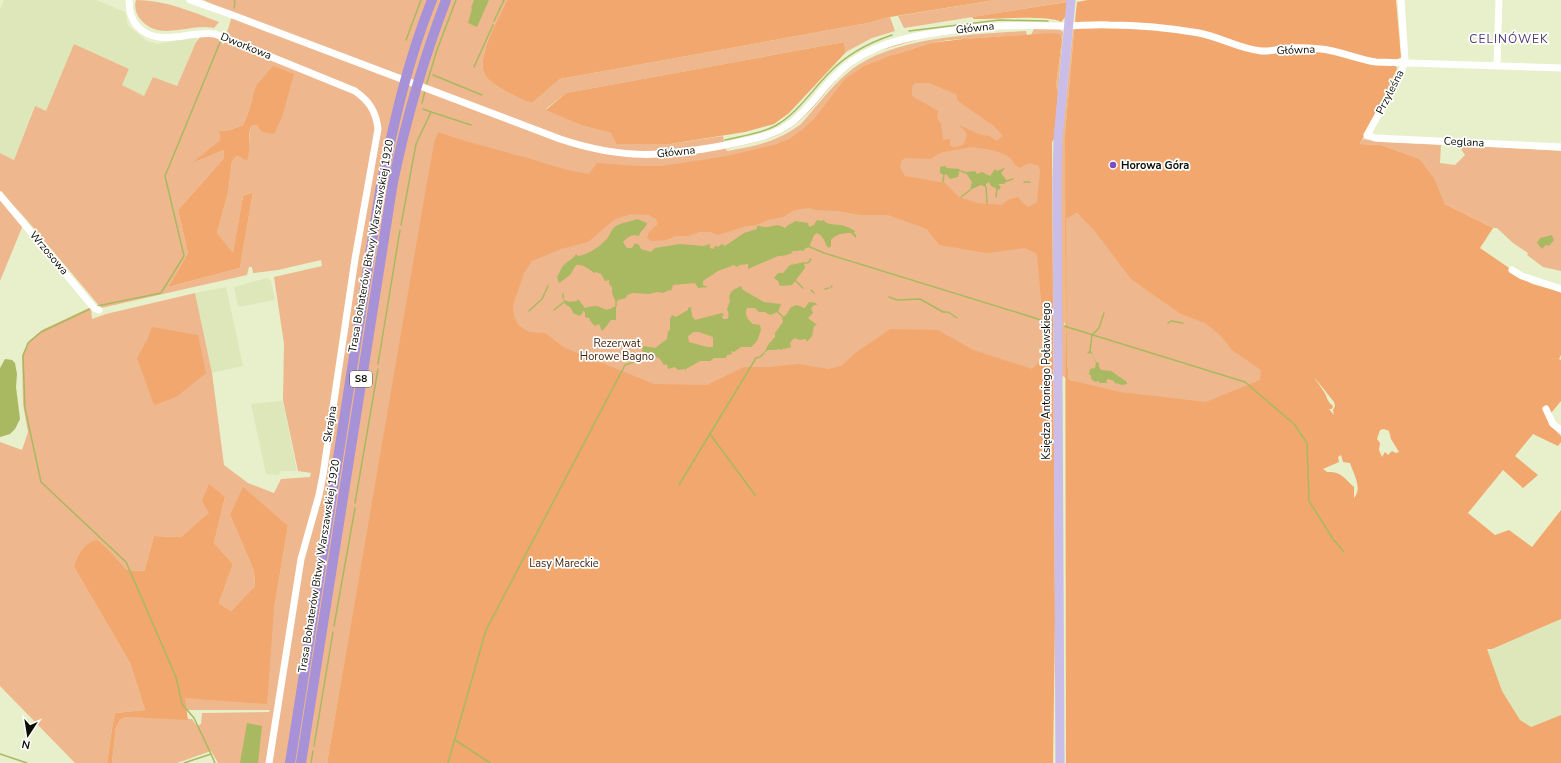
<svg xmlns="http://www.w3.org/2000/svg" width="1561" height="763" font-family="'Nunito Sans',sans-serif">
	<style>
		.built { fill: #dde7b9 }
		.green { fill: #efb78d; fill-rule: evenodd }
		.forest { fill: #f1a76d; fill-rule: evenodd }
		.water { fill: #a8b961; fill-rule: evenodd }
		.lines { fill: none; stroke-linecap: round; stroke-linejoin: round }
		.stream { stroke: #a8b961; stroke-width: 1.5 }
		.minor { stroke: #fff; stroke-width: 7 }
		.major { stroke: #cabde7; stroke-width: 9 }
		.highway { stroke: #a791d7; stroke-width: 10 }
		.poi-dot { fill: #7c4dc5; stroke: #fff; stroke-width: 1.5 }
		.labels { text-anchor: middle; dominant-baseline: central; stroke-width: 3.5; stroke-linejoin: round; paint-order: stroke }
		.shield { fill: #fff; stroke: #56574f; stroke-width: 1 }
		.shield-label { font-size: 10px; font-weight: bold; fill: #0d0f04 }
		.street-label { font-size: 11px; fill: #0d0f04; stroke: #fff }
		.poi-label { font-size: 11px; font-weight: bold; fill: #0d0f04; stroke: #fff; text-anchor: start }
		.park-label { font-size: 11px; fill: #43260d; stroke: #fff }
		.neighbourhood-label { font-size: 12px; letter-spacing: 1px; fill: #4f3a77; stroke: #fff }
	</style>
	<rect width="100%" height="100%" fill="#e7f0ca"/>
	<g class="built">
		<polygon points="4,0 96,0 125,12 128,26 147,41 158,44 198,36 177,86 144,96 122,85 129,69 74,44 46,112 34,107 14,160 0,153 0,10"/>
		<polygon points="267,278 271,281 275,300 238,307 234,287"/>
		<polygon points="226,287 243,366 212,373 195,293"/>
		<polygon points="283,401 297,471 281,471 279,475 266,474 251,404"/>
		<polygon points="1561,619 1561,715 1531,727 1520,720 1502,691 1486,649 1492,649"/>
	</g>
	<g class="green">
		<path d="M136 0C165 0 193 12 219 22L214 28C189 23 161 42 141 20 136 14 134 7 136 0Z"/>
		<path d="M203 0H507C500 16 475 58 485 75 491 85 521 98 532 103L560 79 868 23 890 17 895 31 872 38 846 52 844 42 566 93 546 109 583 126 611 133 616 144H670L723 136 725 147 769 138 827 89 850 66 871 53 923 38 983 30 1023 28C976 31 900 35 860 60 831 78 817 111 789 129 769 142 747 143 726 149L727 151C756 146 777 142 801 124 817 106 832 85 851 70 894 37 972 34 1026 31L1027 35 949 40 931 43 893 55 1042 132 1043 375 883 334C865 347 850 355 839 375L656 525 423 210 327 763H218L211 751 177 763H112L116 727 120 720 125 717 192 719 197 726 201 724 202 713 269 712 270 710H187L184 698 274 609 288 526 230 515 254 571 255 586 231 611 219 603 233 564 214 543 225 497 210 513 181 537 154 536 144 571 127 570 109 550 98 540 74 567 130 663 145 710 115 713 112 728 107 763H75L0 686V442L22 450 28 432 23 404 22 355 29 341 42 330 91 307 92 319 106 314 195 293 212 373 224 465 248 483 274 493 281 479 310 477 311 473 298 471 283 400 284 344 274 277 322 266 321 260 278 270 253 273 252 267H249L247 275 101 308 26 219 0 191V153L14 160 35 106 46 111 74 44 129 69 122 85 144 96 153 77 177 86 196 42 203 34 219 37 223 45 233 13ZM252 99 257 125 251 126C248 137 251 148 247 159L237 156 232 161 228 193 217 233 233 254 243 196 253 192 240 268 168 287 188 253 178 210 224 158V150L194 162 220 140 219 131 230 130 243 125 248 113ZM438 133 478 145 435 139ZM152 328 154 405 146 342Z"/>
		<polygon points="995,0 1068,0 1066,2 904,28 898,16"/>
		<polygon points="1034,29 1059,29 1063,32 1058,93 1056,85 1062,40 1061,35 1031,35"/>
		<polygon points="1073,29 1076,29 1074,32 1065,133 1065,322 1063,326 1065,327 1066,378 1061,375 1061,150"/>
		<polygon points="1363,139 1381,142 1441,145 1440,163 1455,165 1465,155 1458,145 1561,151 1561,271 1543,267 1527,255 1528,253 1513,243 1497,228 1493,228 1445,204 1435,179 1420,159 1381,145 1360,144"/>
		<polygon points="1079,179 1279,385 1175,413 1069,380 1067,360 1065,219 1077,213 1080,216"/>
		<polygon points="0,199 23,225 0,281"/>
	</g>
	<g class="forest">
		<path d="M507 0H995L890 17 868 23 560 79 532 103C521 99 491 85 485 75 475 58 500 16 507 0Z"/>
		<path d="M1088 0H1396L1401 57 1395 61 1397 69 1360 144 1381 145 1420 159 1435 179 1445 204 1493 228 1480 248 1512 270 1511 272 1532 284 1561 292V355L1559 359 1561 360V401L1547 418 1549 424 1561 436V442L1558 446 1533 434 1515 456 1538 475 1523 488 1503 470 1468 513 1495 535 1509 530 1532 547 1561 510V619L1492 649H1487L1502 691 1520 720 1531 727 1561 715V763H1066L1065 133 1074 32 1076 22 1075 21 1077 2ZM1077 213 1094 230 1131 279 1181 314 1205 323 1220 335 1232 350 1261 370 1260 380 1206 402 1120 392 1069 380 1067 360 1066 219ZM1314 377 1334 402 1335 406 1333 410 1334 415 1329 409H1332L1333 406C1326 400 1328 398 1324 392 1321 387 1317 382 1314 377ZM1384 429 1389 431 1391 439 1399 452 1396 453 1392 451 1388 455 1385 452 1382 457 1379 450 1380 443 1377 439 1380 430ZM1341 455 1343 462 1350 463C1353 473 1363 488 1354 498V487C1344 478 1341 471 1327 472L1323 469 1339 462 1338 457Z"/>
		<path d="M1067 2 1066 16 1061 22C1049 15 994 19 978 19H974L972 17Z"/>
		<path d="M1053 33 1061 35 1062 40 1056 85 1058 93 1054 139 1052 142 1055 620 1053 763H327L426 188 435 139 438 132C466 142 495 149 524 157 545 163 567 171 589 174L597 163 639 166H662L727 156 774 145 789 139 802 130 814 119 845 79 864 66 893 55 931 43 963 39ZM915 83H929L956 94 958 101 994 126 1003 136 997 141 989 136 981 135 959 125 965 131 967 136 963 145 955 147 950 146V139L943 140 941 124 937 118 938 111 912 96V87ZM973 147C984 149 1001 150 1010 158 1015 162 1013 165 1021 168 1028 162 1032 163 1039 166L1040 172 1037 202 1029 207 1024 204 1018 197 1008 200 1002 205 977 203 959 197 945 183 905 176 900 168 901 161 905 158 930 159 942 152ZM809 208 816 210 838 211 860 215H888L927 229 939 245 987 253 1025 248 1037 254 1041 299 1043 358 1032 369 973 350 938 330 890 329 858 351 841 366 829 369 798 364 770 367H744L707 385 654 384 565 348 545 333 529 332 518 325 514 316 513 305 524 273 532 261 561 249 588 242 615 219 631 214 649 215 656 219 658 224 649 232 647 238 652 241 666 240 676 236H688L699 232H711L718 235 746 226 756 225 768 220 783 217 794 210Z"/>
		<polygon points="844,42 846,52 789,113 774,124 745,132 670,144 616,144 611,133 583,126 546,110 566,93"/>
		<path d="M273 66 294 74 282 117 274 134 262 132 257 125 251 126C247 138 252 147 247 160L237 156 232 161 228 193 217 233 233 253 243 196 253 192 240 268 168 287 188 253 178 210 224 158V150L192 163 220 140 219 131 230 130 243 125 248 113 256 86Z"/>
		<polygon points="152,327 198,335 206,373 176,397 154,405 137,358 146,342"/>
		<path d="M209 484 225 497 214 543 233 564 219 603 231 611 255 586 254 571 230 515 243 487 288 526 274 609 267 704 185 698 188 720 125 717 120 720 116 727 112 763H107L112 728 115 713 145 710 130 663 74 567C78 555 84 542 98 540L109 550 127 570 144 571 154 536 181 537 209 513 202 501Z"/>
	</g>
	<g class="water">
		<polygon points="474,0 489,0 477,27 468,23 472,9 471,8"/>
		<polygon points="945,166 947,168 960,169 958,177 950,179 946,174 944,175 940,173 940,167"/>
		<polygon points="1004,168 1005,168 1001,173 1007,181 1004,184 998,184 1001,187 999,190 991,186 989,182 986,184 986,187 981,185 970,190 972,182 966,173 967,172 975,171 977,174 982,172 990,176 995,169 997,171"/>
		<path d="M637 219 647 223C646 229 640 230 639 236 633 234 627 237 623 242L627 248H632L635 243 639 245 641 249 651 252 655 248 680 244 704 246 710 244V248L713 249 715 246 718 247 722 244 725 246 744 233 757 229V226C759 225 762 227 764 227 773 228 775 222 785 228 788 224 792 224 795 221L808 223 809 227 814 225 817 220 821 221 824 220 825 222C830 225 833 224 839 225 844 225 850 228 855 231L854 233 856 235V238L851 233C844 233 835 234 831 240V246L829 248 826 245C825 241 822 235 817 233L814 235 810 245V247L806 248 803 251 799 250 798 251H793C791 255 783 256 778 256L748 269V264L740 265 737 267 734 265 718 271 703 281V285L708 287 698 288 695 283 673 285 671 291 669 290 663 293 657 292 649 294 633 293 627 295 626 298 618 300 616 303 612 293V287L609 284V280L605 281 601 274 596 272 594 273C589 269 582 264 576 265L570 275 559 283 557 277C560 272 561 267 566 263 570 260 573 259 576 254L578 256C589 254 602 246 609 236 611 232 612 229 616 226 622 222 631 222 637 219Z"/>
		<polygon points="1552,235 1554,240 1549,246 1546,245 1542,249 1537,243 1540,238"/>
		<polygon points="805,262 807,263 804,264 805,268 792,285 780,286 778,281 774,278 778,273 783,273 790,265"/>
		<path d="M741 286 743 290 764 302 781 304 778 312 770 315 765 312H759L755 308H747C744 315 748 320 753 324L760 325 761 330 757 341 751 347H741L734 352 731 351 732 354 727 355 726 358H714L710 361H700L686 369V372L685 369 678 370 675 367 668 369 667 364 664 365 659 358 652 356 642 357 643 353 642 348 644 346 655 348 667 339 668 331 670 330V319L672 315 676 317 688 310V308L691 307 692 316 695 320 722 313 724 315 722 316 723 319H727C730 316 728 312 727 309L730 301C727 292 735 289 741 286ZM694 332H699L713 337V347H707L689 342 688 336Z"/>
		<path d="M563 298C566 303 572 302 577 301L578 299 585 308C587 307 594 306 597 306 606 309 605 312 616 306V320H611C608 324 606 327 602 331L599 324 595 326 591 322 589 318 585 317V312L583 311 582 314 579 316 573 313 571 308 565 304Z"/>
		<polygon points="809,302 816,303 817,305 814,305 811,308 813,313 808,318 817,325 814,326 812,336 807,342 806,339 800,340 794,338 790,343 791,347 784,349 783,348 782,350 778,349 776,350 768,350 764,353 768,345 775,337 775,333 783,322 782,318 786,315 791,307 797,305 802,307 803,308 805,308"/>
		<polygon points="1089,351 1091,351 1096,362 1099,363 1099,367 1101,370 1111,371 1127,382 1127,384 1122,385 1116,383 1115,384 1114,381 1108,379 1106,381 1108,383 1099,383 1099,381 1095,382 1091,379 1091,375 1087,374 1089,374 1090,369 1095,368 1096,363 1092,354 1087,353"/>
		<polygon points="5,359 12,360 15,363 17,374 16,387 20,419 15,429 10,434 0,437 0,368"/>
		<polygon points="247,723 262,726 258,763 240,763"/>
	</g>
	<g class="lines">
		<g class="stream">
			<polyline points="234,8 235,2 234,0"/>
			<polyline points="494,21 504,0"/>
			<polyline points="909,31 999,20 1048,21"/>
			<polyline points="406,40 421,0"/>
			<polyline points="474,67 493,25"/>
			<polyline points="433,75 482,95"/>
			<polyline points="426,86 437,50 456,0"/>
			<polyline points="422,103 425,91"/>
			<polyline points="1380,105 1398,71"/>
			<polyline points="431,112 471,125"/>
			<path d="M725 140C741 136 760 134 775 126 797 114 812 90 829 73 847 54 868 43 892 35"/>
			<polyline points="961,171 966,173"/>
			<polyline points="1007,181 1013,179"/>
			<polyline points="943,182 944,175"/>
			<polyline points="1024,182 1030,182"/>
			<polyline points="986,187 987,203"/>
			<polyline points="961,197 970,190"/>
			<polyline points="996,197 997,189"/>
			<polyline points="401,225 416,144 431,112 423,109"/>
			<polyline points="810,247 824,253 1035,318 1054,325"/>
			<polyline points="807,263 809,262 811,259"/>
			<polyline points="796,281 803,288"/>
			<polyline points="831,287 832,286"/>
			<polyline points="825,289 829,288"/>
			<polyline points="811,290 814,293"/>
			<polyline points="563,294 563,298"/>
			<polyline points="889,297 897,300 920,299 943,312 948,312 957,318"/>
			<polyline points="97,306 161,293 184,256 165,176 221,40"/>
			<polyline points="616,306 616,303"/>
			<polyline points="90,309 41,332 28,343 23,356 25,408 41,482 126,562 176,677 182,704 194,718 211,754"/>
			<polyline points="554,310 564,302"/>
			<polyline points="529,311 542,299 548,286"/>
			<polyline points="778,312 783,317"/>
			<polyline points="1168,323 1171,321 1183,323"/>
			<polyline points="1064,326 1245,382 1294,424 1307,443 1309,501 1333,539 1344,552"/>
			<polyline points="1090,351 1092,335 1099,328 1104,313"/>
			<polyline points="378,364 400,230"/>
			<polyline points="710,434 755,495"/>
			<polyline points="679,485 756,358 760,357 764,353"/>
			<polyline points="355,503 378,369"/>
			<polyline points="334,626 355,508"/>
			<polyline points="455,740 490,763"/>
			<polyline points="314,746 333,632"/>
			<polyline points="0,754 27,763"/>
			<polyline points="184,763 211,754 215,763"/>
			<polyline points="311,763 313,751"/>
			<polyline points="448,763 486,630 625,365 634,362 642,357"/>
		</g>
		<g class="minor">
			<path d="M129 0C129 10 131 19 137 26 158 49 190 30 215 34L355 91C369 101 376 111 378 129L355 259 323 475 319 495 301 559 269 763"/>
			<path d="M190 0 227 13 560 139C623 160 662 157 726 145 749 140 772 137 791 123 807 111 819 93 832 79 857 51 892 40 928 34 952 30 977 27 1001 26 1023 25 1044 26 1066 26 1080 26 1095 24 1109 25 1139 25 1170 28 1199 33 1220 37 1240 49 1261 51 1271 52 1281 48 1291 48 1301 47 1311 48 1321 49 1340 51 1357 59 1376 62L1561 68"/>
			<polyline points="1401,0 1405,60 1401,74 1367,135 1375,138 1561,147"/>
			<polyline points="1497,66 1499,0"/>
			<polyline points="0,195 94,308 99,310"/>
			<polyline points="1512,270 1522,276 1561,289"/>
			<polyline points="1546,409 1553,424 1561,430"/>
		</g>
		<polyline class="major" points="1060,763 1057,182 1058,139 1071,0"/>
		<g class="highway">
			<path d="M290 763 380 191C393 126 407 62 432 0"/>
			<path d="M301 763 393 182C406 120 423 60 446 0"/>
		</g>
	</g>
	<circle class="poi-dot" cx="1113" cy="165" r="4"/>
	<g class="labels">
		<rect class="shield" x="350" y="371" width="22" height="16" rx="3"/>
		<g class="shield-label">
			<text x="361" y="379">S8</text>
		</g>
		<g class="street-label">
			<text transform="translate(975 28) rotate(-6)">Główna</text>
			<text transform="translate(246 46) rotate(22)">Dworkowa</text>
			<text transform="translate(1296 50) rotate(-2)">Główna</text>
			<text transform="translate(1390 92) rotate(-63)">Przyleśna</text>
			<text transform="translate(1464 142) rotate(3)">Ceglana</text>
			<text transform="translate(676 152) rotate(-6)">Główna</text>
			<text transform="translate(371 246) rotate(-80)">Trasa Bohaterów Bitwy Warszawskiej 1920</text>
			<text transform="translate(49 253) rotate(50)">Wrzosowa</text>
			<text transform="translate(1046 381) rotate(-90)">Księdza Antoniego Poławskiego</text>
			<text transform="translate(330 424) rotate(-81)">Skrajna</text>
			<text transform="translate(319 566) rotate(-81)">Trasa Bohaterów Bitwy Warszawskiej 1920</text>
		</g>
		<g class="poi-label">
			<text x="1121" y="165">Horowa Góra</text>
		</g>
		<g class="park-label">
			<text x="617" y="343">Rezerwat<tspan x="617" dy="13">Horowe Bagno</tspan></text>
			<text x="564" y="563">Lasy Mareckie</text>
		</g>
		<g class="neighbourhood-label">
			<text x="1509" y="39">CELINÓWEK</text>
		</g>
	</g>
	<g transform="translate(28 735) rotate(192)" stroke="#ffffff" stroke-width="3" paint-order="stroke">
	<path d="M0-3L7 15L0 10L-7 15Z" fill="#0d0f04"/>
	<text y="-6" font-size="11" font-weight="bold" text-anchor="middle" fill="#0d0f04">N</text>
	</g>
</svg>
